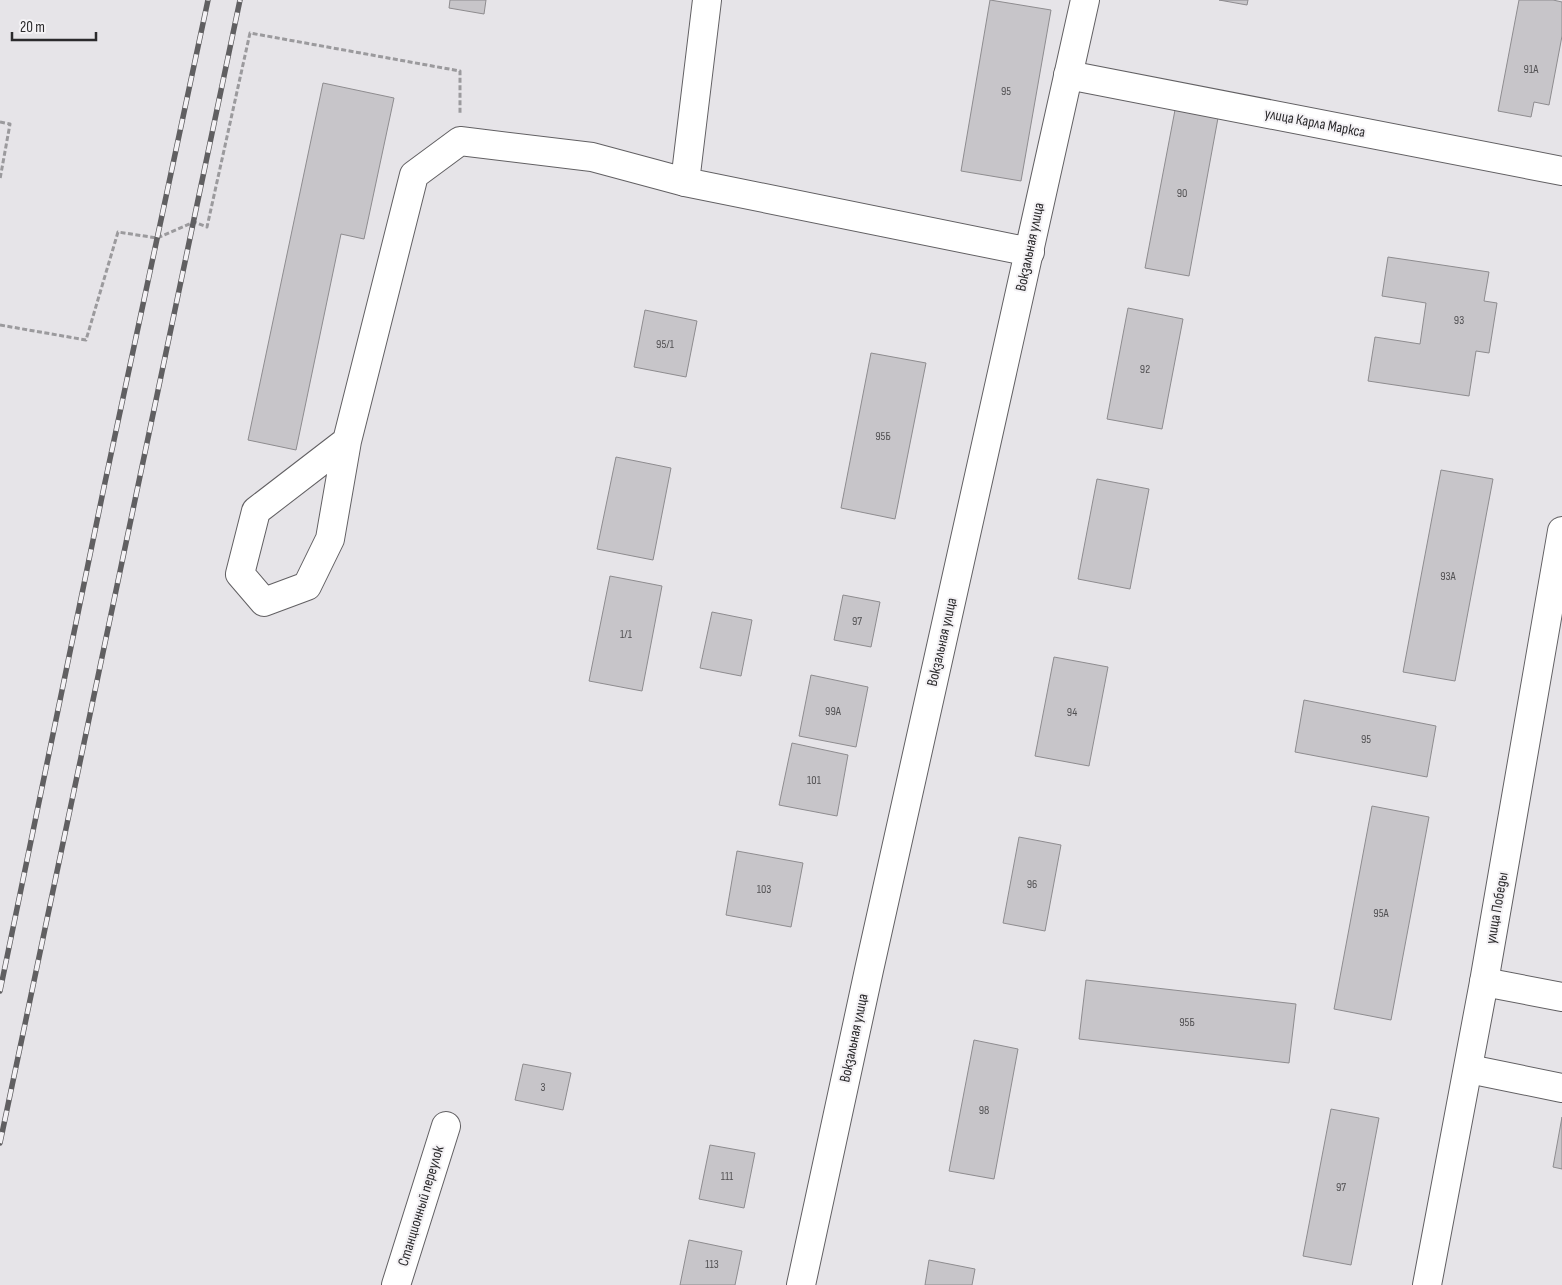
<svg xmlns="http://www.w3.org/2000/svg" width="1562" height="1285" font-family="'Sofia Sans Condensed',sans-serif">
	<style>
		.building { fill: #c7c5c9; stroke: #8e8c8f }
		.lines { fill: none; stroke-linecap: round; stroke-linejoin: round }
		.minor-casing { stroke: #626063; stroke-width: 30 }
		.path { stroke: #9b9a9d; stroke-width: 3; stroke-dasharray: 5 2.5; stroke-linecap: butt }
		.minor { stroke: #fff; stroke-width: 28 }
		.rail-casing { stroke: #605f61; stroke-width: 5.5 }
		.rail { stroke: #f4f2f5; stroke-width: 4; stroke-dasharray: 11; stroke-linecap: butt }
		.labels { text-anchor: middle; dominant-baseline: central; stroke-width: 4; stroke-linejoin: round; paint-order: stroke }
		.number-label { font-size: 12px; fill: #525153 }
		.street-label { font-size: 15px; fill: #2b2a2c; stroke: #f4f2f5 }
	</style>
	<rect width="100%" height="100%" fill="#e6e4e8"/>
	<g class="building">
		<polygon points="450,0 486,0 484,14 449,8"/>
		<polygon points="990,0 1051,10 1021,181 961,171"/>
		<polygon points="1219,0 1248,0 1247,5"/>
		<polygon points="1519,0 1553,0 1562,2 1562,36 1549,105 1534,102 1531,117 1498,111"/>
		<polygon points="323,83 394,98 364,239 341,234 296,450 248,440"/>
		<polygon points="1175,110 1218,118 1189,276 1145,268"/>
		<polygon points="1388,257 1489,272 1484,301 1497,303 1489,353 1476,351 1469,396 1368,381 1375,337 1420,344 1426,303 1382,296"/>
		<polygon points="1128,308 1183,319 1162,429 1107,419"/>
		<polygon points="645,310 697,321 686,377 634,367"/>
		<polygon points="871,353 926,363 895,519 841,508"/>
		<polygon points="616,457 671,468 653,560 597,549"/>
		<polygon points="1441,470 1493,479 1455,681 1403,672"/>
		<polygon points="1097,479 1149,489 1130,589 1078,579"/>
		<polygon points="610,576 662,586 642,691 589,681"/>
		<polygon points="843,595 880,602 871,647 834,640"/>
		<polygon points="712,612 752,620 741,676 700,668"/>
		<polygon points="1054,657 1108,667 1089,766 1035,756"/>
		<polygon points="811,675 868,687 856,747 799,736"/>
		<polygon points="1304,700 1436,726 1427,777 1295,752"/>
		<polygon points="792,743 848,755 837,816 779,805"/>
		<polygon points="1372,806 1429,817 1391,1020 1334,1009"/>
		<polygon points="1019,837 1061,845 1045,931 1003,923"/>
		<polygon points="737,851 803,863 791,927 726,915"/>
		<polygon points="1086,980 1296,1004 1289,1063 1079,1039"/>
		<polygon points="974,1040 1018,1049 994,1179 949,1171"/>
		<polygon points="523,1064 571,1073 563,1110 515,1100"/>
		<polygon points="1331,1109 1379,1118 1351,1265 1303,1256"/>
		<polygon points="1562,1117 1562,1169 1553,1167"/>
		<polygon points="710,1145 755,1153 744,1208 699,1199"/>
		<polygon points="689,1240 742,1251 735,1285 680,1285"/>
		<polygon points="929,1260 975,1269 972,1285 925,1285"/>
	</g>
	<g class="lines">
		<g class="minor-casing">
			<g id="minor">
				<polyline points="707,0 685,182 1030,252"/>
				<polyline points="1068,75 1562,171"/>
				<polyline points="347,441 256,511 240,574 264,602 307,586 330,539 347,441 414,175 460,141 592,157 685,182"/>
				<polyline points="1484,982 1562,997"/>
				<polyline points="1469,1069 1562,1088"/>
				<polyline points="396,1285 446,1126"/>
				<polyline points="801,1285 869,970 1085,0"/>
				<polyline points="1427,1285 1484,982 1562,531"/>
			</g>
		</g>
		<g class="path">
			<polyline points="0,122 10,124 0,179"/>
			<polyline points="0,325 86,340 118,232 157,238 194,222 207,227 250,33 460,71 460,115"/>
		</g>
		<use href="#minor" class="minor"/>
		<g class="rail-casing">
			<g id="rail">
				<polyline points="0,991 104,487 208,0"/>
				<polyline points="0,1143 240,0"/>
			</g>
		</g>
		<use href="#rail" class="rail"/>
	</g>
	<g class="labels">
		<g class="number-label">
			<text x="1531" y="69">91А</text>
			<text x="1006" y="91">95</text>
			<text x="1182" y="193">90</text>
			<text x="1459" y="320">93</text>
			<text x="665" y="344">95/1</text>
			<text x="1145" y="369">92</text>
			<text x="883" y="436">95Б</text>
			<text x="1448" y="576">93А</text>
			<text x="857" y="621">97</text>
			<text x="626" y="634">1/1</text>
			<text x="833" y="711">99А</text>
			<text x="1072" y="712">94</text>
			<text x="1366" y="739">95</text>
			<text x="814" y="780">101</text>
			<text x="1032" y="884">96</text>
			<text x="764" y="889">103</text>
			<text x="1381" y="913">95А</text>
			<text x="1187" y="1022">95Б</text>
			<text x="543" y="1087">3</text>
			<text x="984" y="1110">98</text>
			<text x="727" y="1176">111</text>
			<text x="1341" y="1187">97</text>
			<text x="712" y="1264">113</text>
		</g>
		<g class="street-label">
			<text transform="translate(1315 123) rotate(11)">улица Карла Маркса</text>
			<text transform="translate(1030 247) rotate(-78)">Вокзальная улица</text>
			<text transform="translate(942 642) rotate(-77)">Вокзальная улица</text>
			<text transform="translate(1497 908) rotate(-80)">улица Победы</text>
			<text transform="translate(854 1038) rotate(-78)">Вокзальная улица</text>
			<text transform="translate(421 1206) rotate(-73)">Станционный переулок</text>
		</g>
	</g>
	<path d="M12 32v8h84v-8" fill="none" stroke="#2b2a2c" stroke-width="2.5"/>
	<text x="20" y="32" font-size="15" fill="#2b2a2c" stroke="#f4f2f5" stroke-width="4" paint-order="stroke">20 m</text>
</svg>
